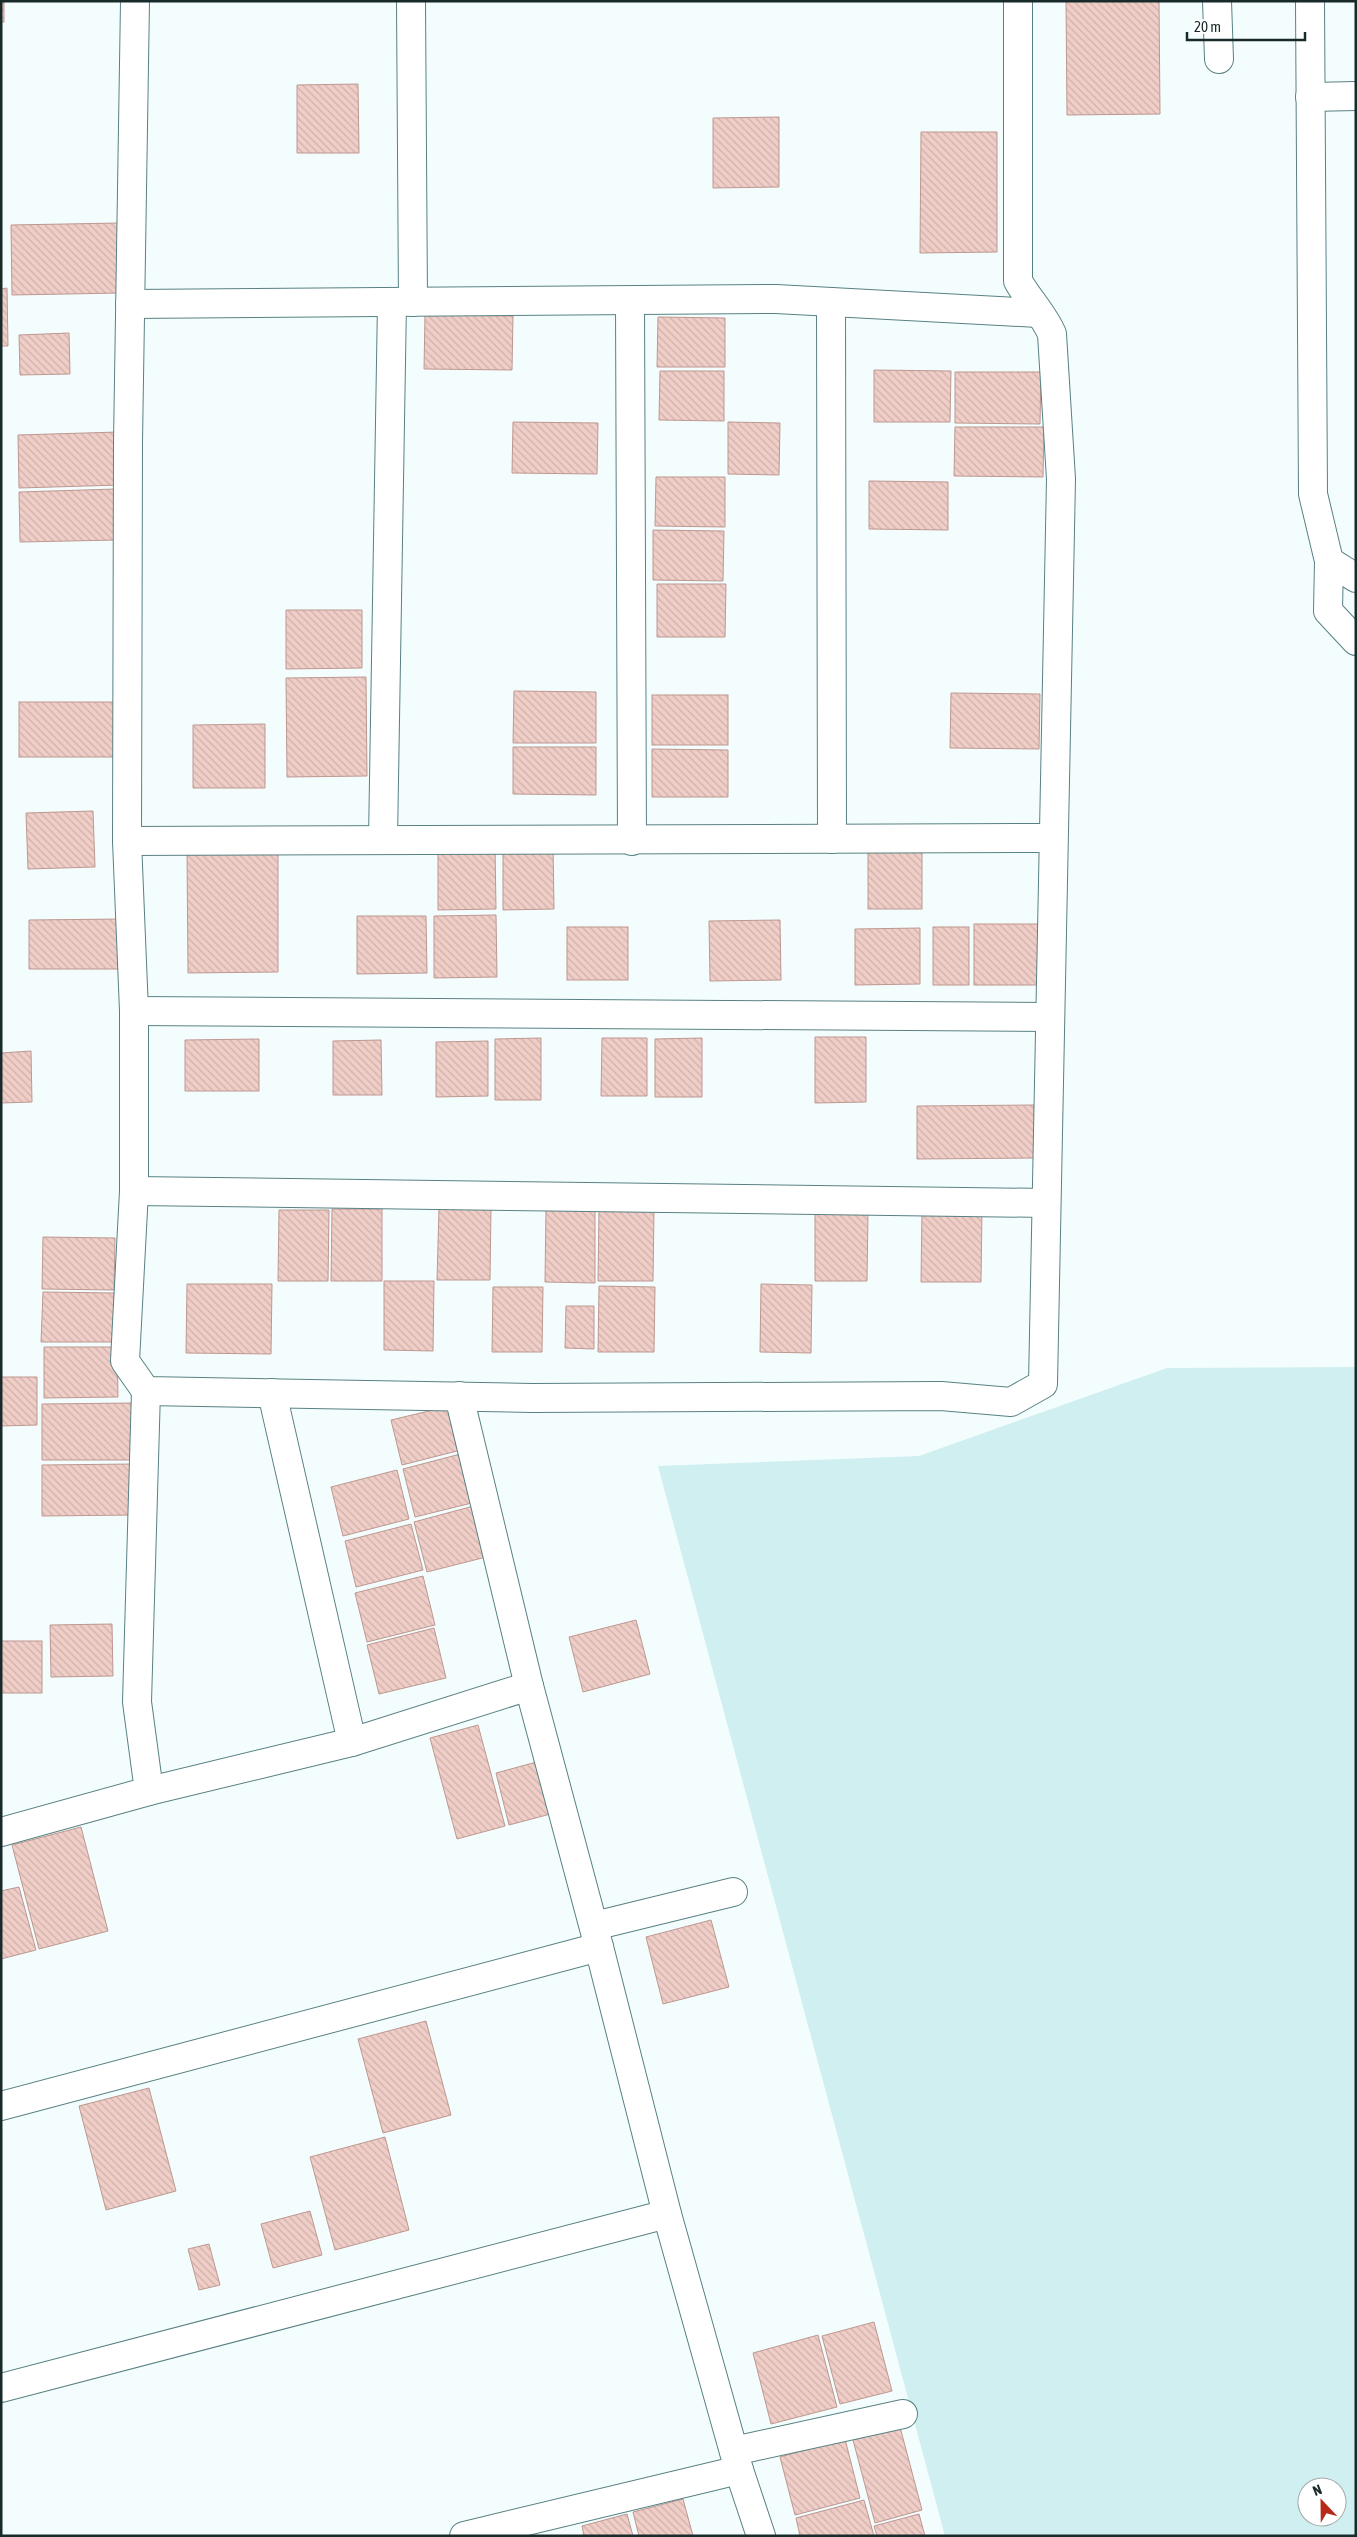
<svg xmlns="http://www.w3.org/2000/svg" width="1357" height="2537" font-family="'Asap Condensed',sans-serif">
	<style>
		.grass { fill: #cfeff0; fill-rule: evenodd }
		.building { fill: url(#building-back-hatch); stroke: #bd9891 }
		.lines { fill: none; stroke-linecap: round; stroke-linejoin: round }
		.minor-casing { stroke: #588183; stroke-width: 30 }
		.minor { stroke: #fff; stroke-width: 28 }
	</style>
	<defs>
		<pattern id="building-back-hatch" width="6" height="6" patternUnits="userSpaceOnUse" patternTransform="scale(1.25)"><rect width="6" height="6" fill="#f0cec7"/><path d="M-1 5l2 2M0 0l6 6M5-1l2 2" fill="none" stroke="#cdb1ab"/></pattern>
	</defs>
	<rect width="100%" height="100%" fill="#f4fdfd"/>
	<path class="grass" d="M1356 1367V2536H945L658 1466 919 1456 1167 1368ZM1307 2487H1337V2517H1307Z"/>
	<g class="building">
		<rect x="1" y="1" width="3" height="21"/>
		<polygon points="1066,1 1159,1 1160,114 1067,115"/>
		<polygon points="358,84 359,153 297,153 297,85"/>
		<polygon points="779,117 779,187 713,188 713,118"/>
		<polygon points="921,132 997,132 997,252 920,253"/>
		<polygon points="119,223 120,293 12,295 11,225"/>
		<polygon points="7,288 8,346 1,346 1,289"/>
		<polygon points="425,315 513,316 512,370 424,369"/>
		<polygon points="658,317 725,318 725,367 657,367"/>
		<polygon points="69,333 70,374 20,375 19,335"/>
		<polygon points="874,370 951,371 950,422 874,422"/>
		<polygon points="660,371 724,371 724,421 659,420"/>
		<polygon points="955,372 1041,372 1040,424 955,423"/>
		<polygon points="513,422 598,423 597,474 512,473"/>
		<polygon points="728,422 780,423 779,475 728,474"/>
		<polygon points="955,427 1044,427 1043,477 954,476"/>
		<polygon points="119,432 120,485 19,488 18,435"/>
		<polygon points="656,477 725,477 725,527 655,526"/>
		<polygon points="869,481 948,482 948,530 869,529"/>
		<polygon points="116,489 117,540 20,542 19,492"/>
		<polygon points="653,530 724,531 723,581 653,580"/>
		<polygon points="657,584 726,584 725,637 657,637"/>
		<polygon points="286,610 362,610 362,668 286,669"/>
		<polygon points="366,677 367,776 287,777 286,678"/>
		<polygon points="514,691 596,692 596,743 513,743"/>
		<polygon points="951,693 1040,694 1039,749 950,748"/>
		<rect x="652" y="695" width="76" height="50"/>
		<rect x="19" y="702" width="98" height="55"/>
		<polygon points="265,724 265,788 193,788 193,725"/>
		<polygon points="513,747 596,747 596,795 513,794"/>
		<polygon points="652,749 728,750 728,797 652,797"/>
		<polygon points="93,811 95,867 28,869 26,813"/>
		<polygon points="553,845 554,909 503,910 503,846"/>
		<polygon points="438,847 495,847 496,909 438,910"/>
		<rect x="868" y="847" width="54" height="62"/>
		<polygon points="278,850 278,972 188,973 187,851"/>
		<polygon points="496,915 497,977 434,978 434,916"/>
		<polygon points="357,916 426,916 427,973 357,974"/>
		<polygon points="122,919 121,969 29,969 29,920"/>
		<polygon points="780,920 781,980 710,981 709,921"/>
		<rect x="974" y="924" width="66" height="61"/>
		<rect x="567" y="927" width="61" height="53"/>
		<rect x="933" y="927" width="36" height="58"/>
		<polygon points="920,928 920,984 855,985 855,929"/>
		<polygon points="815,1037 866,1037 866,1102 815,1103"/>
		<polygon points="541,1038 541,1100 495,1100 495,1039"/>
		<polygon points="602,1038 647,1038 647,1096 601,1096"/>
		<polygon points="702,1038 702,1097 655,1097 655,1039"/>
		<polygon points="259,1039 259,1091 185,1091 185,1040"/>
		<polygon points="381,1040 382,1095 333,1095 333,1041"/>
		<polygon points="488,1041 488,1096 436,1097 436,1042"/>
		<polygon points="31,1051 32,1102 1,1103 1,1053"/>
		<polygon points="1034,1105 1035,1158 917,1159 917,1106"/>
		<polygon points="439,1208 491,1208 490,1280 437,1280"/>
		<polygon points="546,1208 595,1208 595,1283 545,1282"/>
		<polygon points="332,1209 382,1209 382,1281 331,1281"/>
		<polygon points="599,1209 654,1210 653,1281 598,1281"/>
		<polygon points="279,1210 329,1210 328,1281 278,1281"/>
		<polygon points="815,1210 868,1211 867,1281 815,1281"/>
		<polygon points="922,1210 982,1210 981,1282 921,1282"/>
		<polygon points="43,1237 115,1238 114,1290 42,1289"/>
		<polygon points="384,1281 434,1281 433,1351 384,1350"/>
		<polygon points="187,1284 272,1284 271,1354 186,1353"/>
		<polygon points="761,1284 812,1285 811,1353 760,1352"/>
		<polygon points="599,1286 655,1287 654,1352 598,1352"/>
		<polygon points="493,1287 543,1287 542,1352 492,1352"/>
		<polygon points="43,1292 114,1293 114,1342 41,1342"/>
		<polygon points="566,1306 594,1306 594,1349 565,1348"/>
		<polygon points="44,1347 117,1347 118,1397 44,1398"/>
		<polygon points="1,1377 37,1377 37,1425 1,1426"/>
		<polygon points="133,1403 134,1460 42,1460 42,1404"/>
		<polygon points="450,1406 461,1450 402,1465 391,1420"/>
		<polygon points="468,1452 480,1501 415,1517 403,1469"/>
		<polygon points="133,1464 134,1515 42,1516 42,1465"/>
		<polygon points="397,1470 409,1519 343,1536 331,1487"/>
		<polygon points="481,1504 494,1555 427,1572 414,1522"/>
		<polygon points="411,1524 423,1570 356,1587 345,1541"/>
		<polygon points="423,1576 435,1625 367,1642 355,1593"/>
		<polygon points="636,1620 650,1674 583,1692 569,1637"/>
		<polygon points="112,1624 113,1676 51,1677 50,1625"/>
		<polygon points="434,1628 446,1678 379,1694 367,1645"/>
		<rect x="1" y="1641" width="41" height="52"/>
		<polygon points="478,1725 505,1826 457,1839 430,1738"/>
		<polygon points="544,1760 558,1812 509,1825 496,1773"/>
		<polygon points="81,1827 108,1931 39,1949 12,1845"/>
		<polygon points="19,1887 36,1950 1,1959 1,1891"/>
		<polygon points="711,1920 729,1987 663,2004 646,1937"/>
		<polygon points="426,2021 451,2115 383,2133 358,2039"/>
		<polygon points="149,2088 176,2191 106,2210 79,2106"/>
		<polygon points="385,2137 409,2230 335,2250 310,2157"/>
		<polygon points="310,2211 322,2255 273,2268 261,2224"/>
		<polygon points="209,2244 220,2285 199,2290 188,2249"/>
		<polygon points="874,2322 892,2391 840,2404 822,2336"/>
		<polygon points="818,2335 837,2407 771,2424 753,2353"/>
		<polygon points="900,2427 922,2510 875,2523 853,2440"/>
		<polygon points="845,2439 860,2498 795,2515 780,2457"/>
		<polygon points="683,2499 693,2536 639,2536 633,2512"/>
		<polygon points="864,2500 874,2536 800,2536 796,2518"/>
		<polygon points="627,2514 633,2536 584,2536 582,2526"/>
		<polygon points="919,2514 925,2536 877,2536 874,2526"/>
	</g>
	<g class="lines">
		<g class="minor-casing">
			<g id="minor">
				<path d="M135 1 128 442 127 841 134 1011V1191L125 1361 146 1391 532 1398 941 1396 1011 1402 1043 1384 1061 479 1052 334C1044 315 1028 299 1018 281V1"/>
				<polyline points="411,1 413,302"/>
				<polyline points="1217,1 1219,59"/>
				<polyline points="1310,1 1313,494 1329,561 1328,611 1356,641"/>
				<polyline points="1310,97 1356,96"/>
				<polyline points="630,302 632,841"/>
				<polyline points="831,302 832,839"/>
				<polyline points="130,304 776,299 1038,313"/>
				<polyline points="1329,561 1356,578"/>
				<polyline points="383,840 392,302"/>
				<polyline points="127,841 1053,838"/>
				<polyline points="134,1011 1050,1017"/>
				<polyline points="134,1191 1046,1203"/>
				<polyline points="459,1396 529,1686 599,1947 667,2214 739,2470 464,2536"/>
				<polyline points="352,1742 529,1686"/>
				<polyline points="149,1791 352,1742 272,1393"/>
				<polyline points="1,1832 149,1791 137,1702 146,1391"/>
				<polyline points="594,1926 733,1892"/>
				<polyline points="1,2106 599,1947"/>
				<polyline points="1,2388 667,2214"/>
				<polyline points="734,2451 903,2414"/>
				<polyline points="739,2470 761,2536"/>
			</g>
		</g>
		<use href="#minor" class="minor"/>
	</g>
	<rect width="1357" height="2537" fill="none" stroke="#192a2b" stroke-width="5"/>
	<g transform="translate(1322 2502) rotate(338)"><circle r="24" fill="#ffffff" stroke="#a3aaaa"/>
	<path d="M0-4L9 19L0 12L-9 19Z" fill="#b72a19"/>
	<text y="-8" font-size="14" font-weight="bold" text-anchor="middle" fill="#192a2b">N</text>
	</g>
	<path d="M1187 32v8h118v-8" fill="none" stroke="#192a2b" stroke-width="2.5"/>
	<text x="1194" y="32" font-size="15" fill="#192a2b" stroke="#ffffff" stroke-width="4" paint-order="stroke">20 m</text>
</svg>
